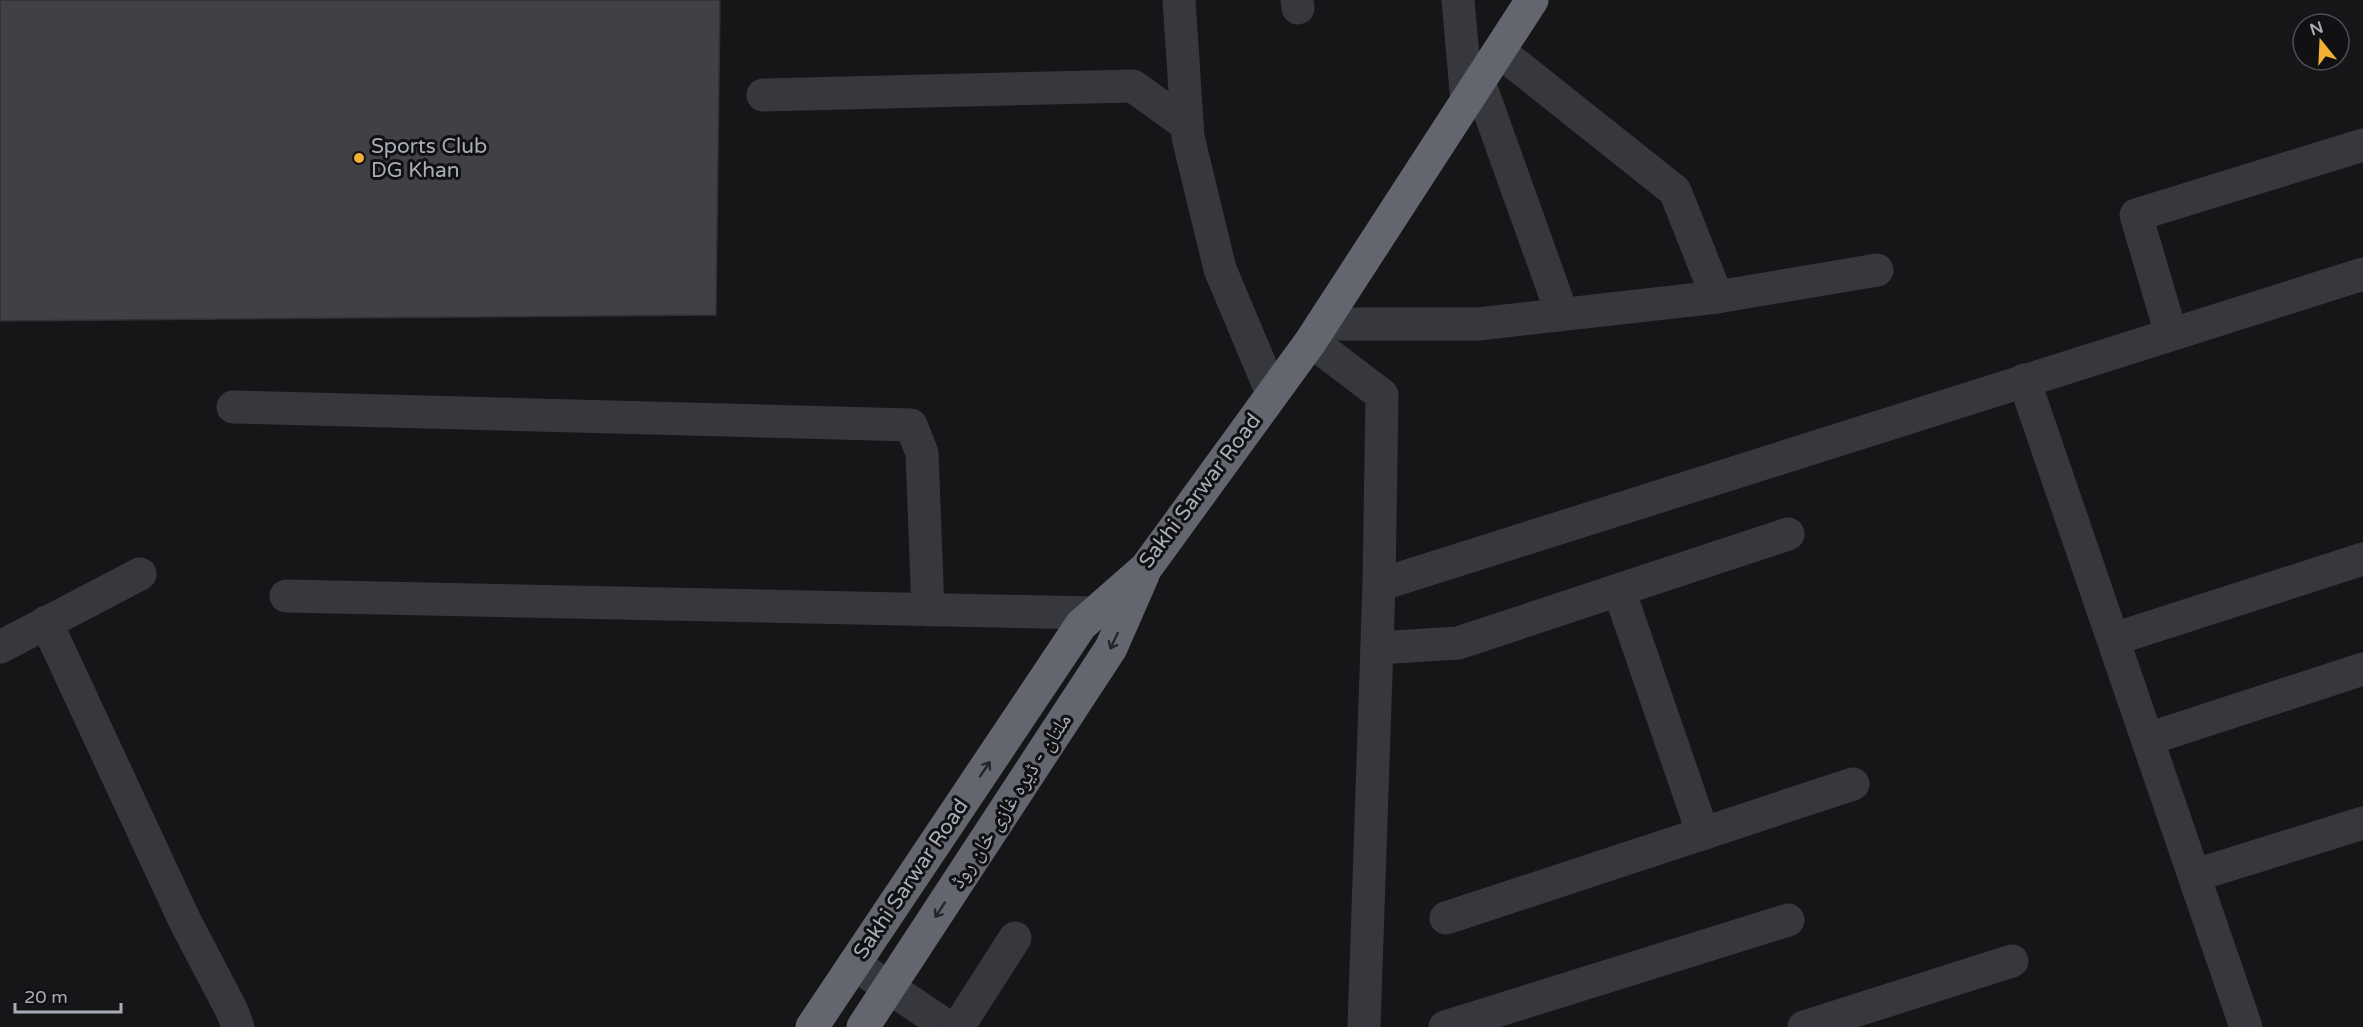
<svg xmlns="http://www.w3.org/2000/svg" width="2363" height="1027" font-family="'Varela Round','Noto Naskh Arabic',sans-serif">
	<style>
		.building { fill: #404145; stroke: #303034; stroke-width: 1.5 }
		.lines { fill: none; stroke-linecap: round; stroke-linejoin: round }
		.minor { stroke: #37383d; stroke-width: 33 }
		.highway { stroke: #63666e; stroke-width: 33 }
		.oneway { stroke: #26262a }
		.poi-dot { fill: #f2b134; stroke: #111113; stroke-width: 2 }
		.labels { text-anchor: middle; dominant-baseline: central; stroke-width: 6; stroke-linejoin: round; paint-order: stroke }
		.poi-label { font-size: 21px; fill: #a8adb8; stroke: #111113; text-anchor: start }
		.street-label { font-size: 21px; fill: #a8adb8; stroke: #111113 }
	</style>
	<rect width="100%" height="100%" fill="#161618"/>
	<polygon class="building" points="0,0 720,0 716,315 0,321"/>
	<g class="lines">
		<g class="minor">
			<polyline points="1179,0 1188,137 1220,269 1272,393"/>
			<polyline points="1297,0 1298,8"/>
			<polyline points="1458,0 1467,102"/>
			<polyline points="1499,51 1675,191 1717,297"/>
			<polyline points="1479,82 1562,314"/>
			<polyline points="763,95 1133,86 1187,125"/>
			<polyline points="1322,324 1478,324 1717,297 1877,270"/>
			<polyline points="2171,334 2136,215 2363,145"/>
			<polyline points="1311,341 1382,395 1379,585 1364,1027"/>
			<polyline points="2024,380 2246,1027"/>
			<polyline points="233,407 911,425 922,453 928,610"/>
			<polyline points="1379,585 2363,274"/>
			<polyline points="1619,590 1703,834"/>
			<polyline points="286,596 1093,613"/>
			<polyline points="46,622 185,921 232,1011 238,1027"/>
			<polyline points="2114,639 2363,559"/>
			<polyline points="0,647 140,574"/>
			<polyline points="1377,648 1458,643 1788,534"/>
			<polyline points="2148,739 2363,669"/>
			<polyline points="2196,875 2363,823"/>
			<polyline points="1446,918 1853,784"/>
			<polyline points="854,964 948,1027"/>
			<polyline points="958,1027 1015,938"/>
			<polyline points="1445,1027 1788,920"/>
			<polyline points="1804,1027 2012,961"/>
		</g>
		<g class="highway">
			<polyline points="812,1027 1081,625 1146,568 1311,341 1532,0"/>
			<polyline points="863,1027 1111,648 1143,575"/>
		</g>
	</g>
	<defs><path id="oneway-shaft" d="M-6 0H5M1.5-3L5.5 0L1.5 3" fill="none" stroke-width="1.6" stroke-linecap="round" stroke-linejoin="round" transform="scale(1.5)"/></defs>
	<g class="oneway">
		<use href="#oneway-shaft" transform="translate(1114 641) rotate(115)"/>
		<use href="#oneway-shaft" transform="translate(985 769) rotate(-56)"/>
		<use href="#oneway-shaft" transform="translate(940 910) rotate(123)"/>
	</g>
	<circle class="poi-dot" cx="359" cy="158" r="6"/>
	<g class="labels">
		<g class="poi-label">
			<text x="371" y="146">Sports Club<tspan x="371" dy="24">DG Khan</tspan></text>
		</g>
		<g class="street-label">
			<text transform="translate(1200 491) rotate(-53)">Sakhi Sarwar Road</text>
			<text transform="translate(1011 801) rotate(-57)">ملتان - ڈیرہ غازی خان روڈ</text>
			<text transform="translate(911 879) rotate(-56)">Sakhi Sarwar Road</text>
		</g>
	</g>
	<g transform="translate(2321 42) rotate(342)"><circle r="28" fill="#111113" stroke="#4d4f55" stroke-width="1.5"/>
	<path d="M0-4.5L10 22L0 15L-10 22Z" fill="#f2b134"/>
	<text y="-9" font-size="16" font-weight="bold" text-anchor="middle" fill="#a8adb8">N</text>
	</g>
	<path d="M15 1003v9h106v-9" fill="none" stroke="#a8adb8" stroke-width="3"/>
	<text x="24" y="1003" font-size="18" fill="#a8adb8" stroke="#111113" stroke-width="4.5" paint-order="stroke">20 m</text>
</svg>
